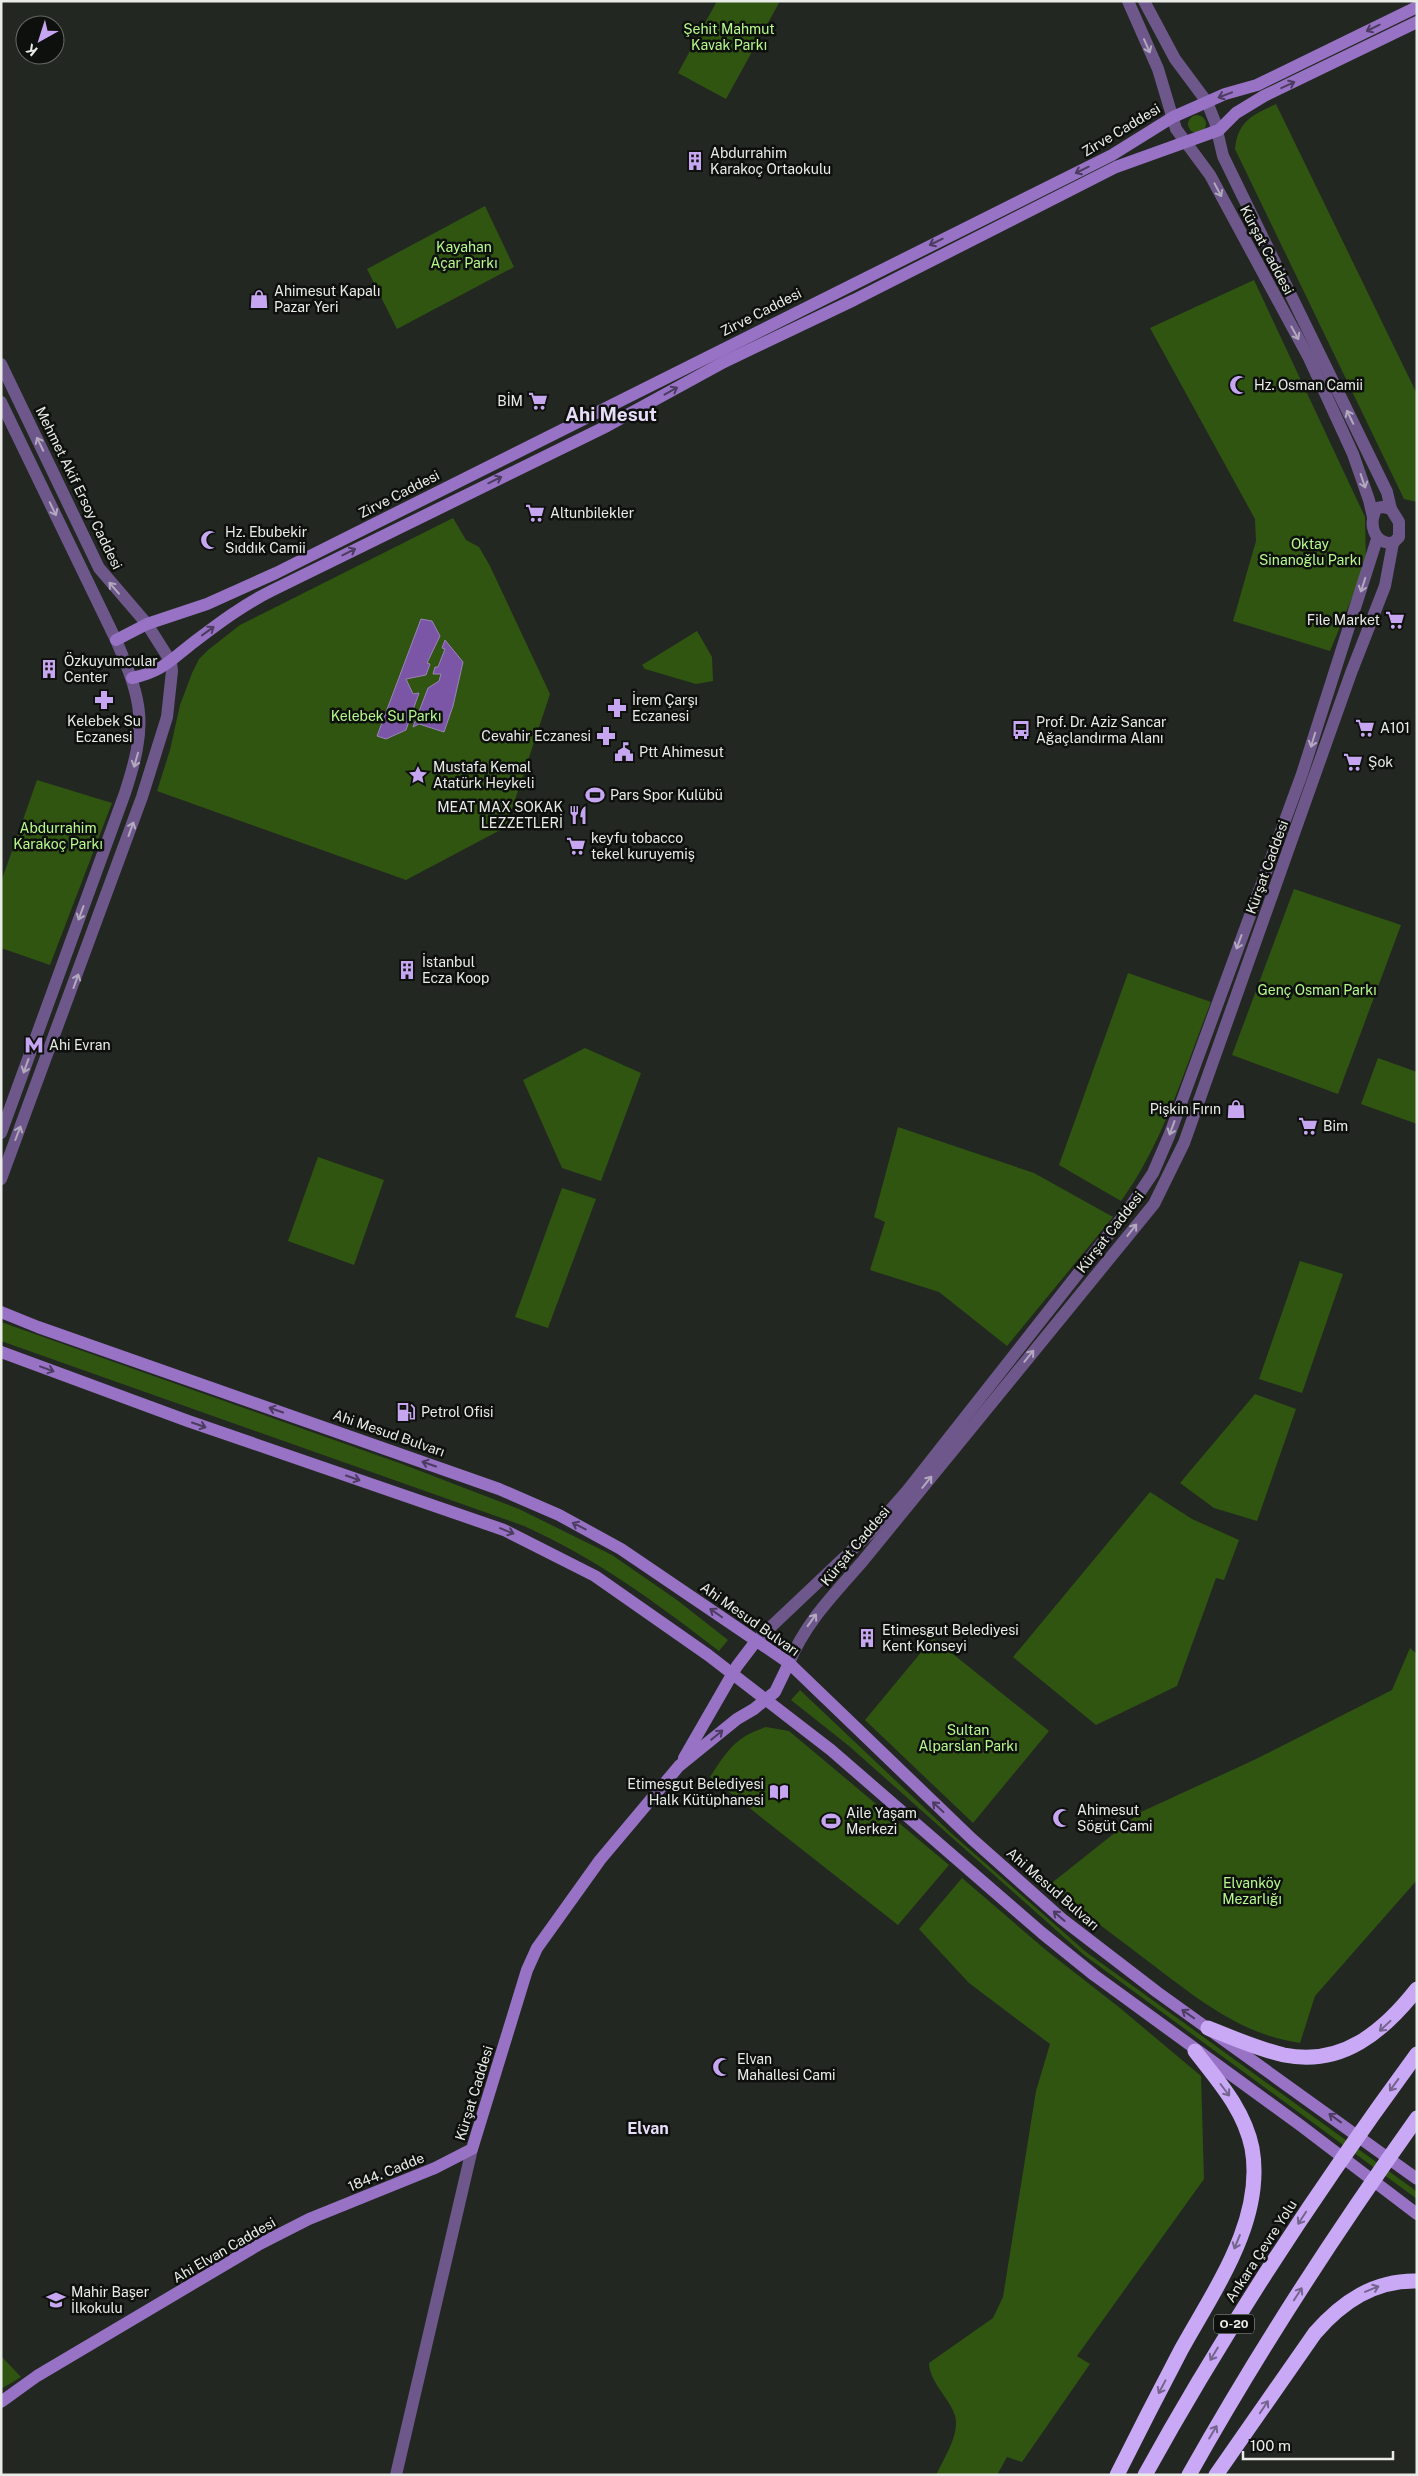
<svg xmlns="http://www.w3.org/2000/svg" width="1418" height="2476" font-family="'Public Sans',sans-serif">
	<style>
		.green { fill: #2f5511 }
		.water { fill: #7b56a6; stroke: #9c83ba }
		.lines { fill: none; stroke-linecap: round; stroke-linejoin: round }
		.tertiary { stroke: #6e588b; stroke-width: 12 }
		.secondary { stroke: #9772c5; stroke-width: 12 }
		.motorway { stroke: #c9a9f5; stroke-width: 15 }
		.oneway { stroke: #4c3c60 }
		.oneway2 { stroke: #b2a9be }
		.oneway3 { stroke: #75648d }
		.labels { text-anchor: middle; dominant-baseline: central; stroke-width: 5; stroke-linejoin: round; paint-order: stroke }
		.shield { fill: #0e100d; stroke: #a7aaa6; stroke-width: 1 }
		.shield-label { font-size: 12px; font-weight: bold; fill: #e9ece7 }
		.park-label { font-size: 14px; fill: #b6f98c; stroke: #0e100d }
		.street-label { font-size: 14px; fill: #e9ece7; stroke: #0e100d }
		.poi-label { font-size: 14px; fill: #e9ece7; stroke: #0e100d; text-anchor: start }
		.quarter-label { font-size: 16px; font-weight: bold; fill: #e9defa; stroke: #0e100d }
		.district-label { font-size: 19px; font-weight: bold; fill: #e9defa; stroke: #0e100d }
	</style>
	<rect width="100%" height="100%" fill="#232721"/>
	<g class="green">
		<polygon points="717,1 780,1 726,99 678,73"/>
		<path d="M1276 104 1417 394V502L1404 499 1235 149C1238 120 1253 115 1276 104Z"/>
		<circle cx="1197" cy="124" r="9"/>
		<polygon points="485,206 514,267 397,329 367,269"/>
		<polygon points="1254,280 1365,517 1366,564 1330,651 1233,621 1256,541 1255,519 1150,328"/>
		<polygon points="453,518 466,540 479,547 490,566 550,694 506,827 406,880 157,791 170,750 180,705 192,673 199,659 208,650 240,625"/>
		<polygon points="697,631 712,657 713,681 696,684 645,669 642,665"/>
		<polygon points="37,780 112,803 50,965 1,948 1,882"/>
		<polygon points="1294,889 1401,925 1338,1094 1232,1055"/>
		<path d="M1128 973 1211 1002C1184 1070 1164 1142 1121 1201L1059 1165Z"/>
		<polygon points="585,1048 641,1073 601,1181 562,1168 523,1080"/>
		<polygon points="1378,1058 1417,1072 1417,1124 1361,1104"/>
		<polygon points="898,1127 1034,1173 1113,1217 1007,1346 939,1292 870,1270 885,1222 874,1217"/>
		<polygon points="318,1157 384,1180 354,1265 288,1241"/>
		<polygon points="562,1188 596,1199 548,1328 515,1317"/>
		<polygon points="1300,1261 1343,1274 1302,1393 1259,1379"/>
		<path d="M1 1322 402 1464 519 1509 612 1555 677 1600 728 1640 719 1651C658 1604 596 1558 524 1526L1 1341Z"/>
		<polygon points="1255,1394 1296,1409 1257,1521 1214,1508 1180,1483"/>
		<polygon points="1150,1492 1192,1519 1239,1540 1224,1580 1216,1578 1177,1686 1096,1725 1013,1657"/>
		<polygon points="933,1638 1049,1731 973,1823 865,1720"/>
		<path d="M1410 1648 1417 1654V1880L1315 1996 1300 2043C1239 2034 1197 1998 1149 1962 1115 1936 1082 1911 1048 1886L1141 1812 1256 1759 1392 1690Z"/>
		<polygon points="800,1690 952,1834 1086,1952 1412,2188 1417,2192 1417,2199 1084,1955 849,1746 791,1700"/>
		<path d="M766 1727 789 1731 949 1865 898 1925 710 1777C727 1751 735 1737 766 1727Z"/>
		<path d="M962 1878 1047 1951 1120 2008 1201 2076 1204 2179 1077 2356 1090 2364 1022 2462 1007 2457 997 2475H936C943 2460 955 2442 956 2425 958 2404 930 2387 929 2363L993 2318 1003 2297 1036 2091 1050 2044 969 1983 919 1929Z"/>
		<polygon points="1,2356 21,2377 1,2389"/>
	</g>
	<g class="water">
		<polygon points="421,619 432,621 440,636 427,663 430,664 426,675 406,679 413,694 419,693 406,730 386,739 377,736"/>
		<polygon points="445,640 463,662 453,706 444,732 419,724 413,727 428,688 439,681 441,674 433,674 435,667 438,667 445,649 442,648"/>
	</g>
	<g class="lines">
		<g class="tertiary">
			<polyline points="1128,1 1158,69 1176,129 1210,175 1309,358 1353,454 1369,500 1373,517"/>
			<polyline points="1144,1 1175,59 1207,102 1215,122 1223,156 1387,492 1391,509"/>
			<polyline points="1,364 99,568 147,624 171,662 172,671 167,717 142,797 1,1179"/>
			<path d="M1 402 116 640C144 705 147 725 125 793L1 1133"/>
			<path d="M1383 507 1391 509 1399 522V537L1393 543C1373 544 1368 523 1377 508Z"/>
			<polyline points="756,1641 870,1533 907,1491 1128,1210 1153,1173 1169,1136 1302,774 1377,539"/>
			<path d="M789 1663C805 1623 834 1594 862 1562L1154 1204 1184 1143 1351 673 1385 586 1393 543"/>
			<polyline points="396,2475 472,2149"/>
		</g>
		<g class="secondary">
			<polyline points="116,640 147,624 207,604 276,573 1112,155 1173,117 1225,94 1257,85 1417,7"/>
			<path d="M132 678C162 672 172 659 194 642 219 623 243 605 271 591L607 426 724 362 854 300 1116 167 1219 130 1236 113 1264 96 1417 22"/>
			<polyline points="1,1312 38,1327 499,1489 559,1515 621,1549 773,1652 789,1663 972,1839 1062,1919 1157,1992 1417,2179"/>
			<polyline points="1,1352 188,1421 504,1530 595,1576 708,1655 831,1750 1042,1933 1094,1975 1300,2125 1417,2214"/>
			<polyline points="684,1758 737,1666 756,1641"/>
			<polyline points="1,2402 37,2376 258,2245 309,2219 435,2168 472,2149 527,1970 537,1948 600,1860 679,1766 737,1719 754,1709 775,1692 789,1663"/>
		</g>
		<g class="motorway">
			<path d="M1208 2028C1233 2038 1258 2049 1284 2055 1342 2067 1384 2031 1417 1989"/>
			<path d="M1117 2475C1138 2433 1159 2392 1181 2350 1214 2290 1265 2220 1252 2148 1244 2109 1218 2081 1195 2051"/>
			<path d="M1145 2475C1226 2328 1318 2189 1417 2054"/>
			<path d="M1189 2475C1258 2352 1335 2233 1417 2118"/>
			<path d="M1216 2475 1315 2333C1342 2302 1374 2280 1417 2281"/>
		</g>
	</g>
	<defs><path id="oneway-shaft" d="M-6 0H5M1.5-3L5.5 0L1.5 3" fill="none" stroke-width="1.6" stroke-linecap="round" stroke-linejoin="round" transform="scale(1.25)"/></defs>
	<g class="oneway">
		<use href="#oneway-shaft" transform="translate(1373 28) rotate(154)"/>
		<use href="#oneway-shaft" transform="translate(1288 85) rotate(-25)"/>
		<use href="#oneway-shaft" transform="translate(1225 95) rotate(159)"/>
		<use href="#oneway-shaft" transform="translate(1082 170) rotate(154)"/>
		<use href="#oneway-shaft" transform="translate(936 242) rotate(154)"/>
		<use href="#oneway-shaft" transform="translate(671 391) rotate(-29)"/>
		<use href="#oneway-shaft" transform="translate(495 480) rotate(-26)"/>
		<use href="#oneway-shaft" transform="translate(349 552) rotate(-27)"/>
		<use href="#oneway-shaft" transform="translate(208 631) rotate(-36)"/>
		<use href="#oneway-shaft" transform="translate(47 1369) rotate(20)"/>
		<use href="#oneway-shaft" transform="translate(276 1410) rotate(-161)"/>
		<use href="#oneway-shaft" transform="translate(199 1425) rotate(19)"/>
		<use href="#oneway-shaft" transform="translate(429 1464) rotate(-161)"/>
		<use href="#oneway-shaft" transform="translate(353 1478) rotate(19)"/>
		<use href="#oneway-shaft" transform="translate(579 1526) rotate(-153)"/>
		<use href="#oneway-shaft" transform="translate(507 1531) rotate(22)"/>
		<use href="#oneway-shaft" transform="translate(716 1613) rotate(-145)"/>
		<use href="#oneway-shaft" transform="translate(717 1735) rotate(-40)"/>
		<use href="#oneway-shaft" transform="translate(938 1807) rotate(-137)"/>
		<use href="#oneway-shaft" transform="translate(1059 1916) rotate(-139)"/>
		<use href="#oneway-shaft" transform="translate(1188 2014) rotate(-145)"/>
		<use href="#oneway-shaft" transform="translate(1335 2118) rotate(-144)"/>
	</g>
	<g class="oneway2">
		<use href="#oneway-shaft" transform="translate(1147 46) rotate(66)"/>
		<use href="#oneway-shaft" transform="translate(1218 190) rotate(62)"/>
		<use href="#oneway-shaft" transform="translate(1295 333) rotate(61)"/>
		<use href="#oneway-shaft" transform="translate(1350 417) rotate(-116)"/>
		<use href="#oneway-shaft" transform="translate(40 444) rotate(-116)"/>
		<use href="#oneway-shaft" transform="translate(1363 481) rotate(71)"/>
		<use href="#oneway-shaft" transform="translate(53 509) rotate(64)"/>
		<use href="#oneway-shaft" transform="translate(1363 585) rotate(108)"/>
		<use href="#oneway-shaft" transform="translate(114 588) rotate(-131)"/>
		<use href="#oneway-shaft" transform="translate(1313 740) rotate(107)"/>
		<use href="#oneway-shaft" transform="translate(136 760) rotate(106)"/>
		<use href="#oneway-shaft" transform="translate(131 829) rotate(-70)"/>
		<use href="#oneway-shaft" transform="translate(81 913) rotate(110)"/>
		<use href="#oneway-shaft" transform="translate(1239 942) rotate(110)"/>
		<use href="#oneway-shaft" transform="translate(76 981) rotate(-70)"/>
		<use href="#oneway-shaft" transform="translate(26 1066) rotate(110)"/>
		<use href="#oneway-shaft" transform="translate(1172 1128) rotate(110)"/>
		<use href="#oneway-shaft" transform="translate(18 1133) rotate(-69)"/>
		<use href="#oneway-shaft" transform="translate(1132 1230) rotate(-52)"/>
		<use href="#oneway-shaft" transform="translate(1029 1356) rotate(-51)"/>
		<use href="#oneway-shaft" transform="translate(927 1482) rotate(-51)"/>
		<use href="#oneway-shaft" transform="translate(812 1620) rotate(-54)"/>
	</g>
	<g class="oneway3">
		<use href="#oneway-shaft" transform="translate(1385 2026) rotate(137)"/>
		<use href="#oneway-shaft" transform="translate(1394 2085) rotate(126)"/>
		<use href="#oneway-shaft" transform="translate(1225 2090) rotate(53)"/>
		<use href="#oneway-shaft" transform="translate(1302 2218) rotate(123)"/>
		<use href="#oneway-shaft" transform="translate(1237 2242) rotate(112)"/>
		<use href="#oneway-shaft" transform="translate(1372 2289) rotate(-22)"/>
		<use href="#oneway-shaft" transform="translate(1298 2294) rotate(-57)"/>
		<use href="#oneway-shaft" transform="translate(1214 2354) rotate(121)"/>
		<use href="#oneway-shaft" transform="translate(1162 2387) rotate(118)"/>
		<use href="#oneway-shaft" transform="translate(1264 2407) rotate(-56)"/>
		<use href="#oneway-shaft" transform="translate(1213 2432) rotate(-59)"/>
	</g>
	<defs>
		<g id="building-bare" transform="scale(1.5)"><path d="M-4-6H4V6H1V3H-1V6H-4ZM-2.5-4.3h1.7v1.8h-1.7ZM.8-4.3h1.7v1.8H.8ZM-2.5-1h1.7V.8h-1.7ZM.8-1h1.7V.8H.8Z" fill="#c6a6f0" stroke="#0e100d" stroke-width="2.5" paint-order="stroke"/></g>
		<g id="shop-bare" transform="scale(1.5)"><path d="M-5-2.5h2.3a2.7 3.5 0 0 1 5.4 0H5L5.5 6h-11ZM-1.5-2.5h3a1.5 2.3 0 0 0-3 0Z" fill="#c6a6f0" stroke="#0e100d" stroke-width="2.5" paint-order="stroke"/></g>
		<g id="mosque-bare" transform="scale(1.5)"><path d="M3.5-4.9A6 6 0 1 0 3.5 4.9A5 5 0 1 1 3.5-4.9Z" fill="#c6a6f0" stroke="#0e100d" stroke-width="2.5" paint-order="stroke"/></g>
		<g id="supermarket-bare" transform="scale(1.5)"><path d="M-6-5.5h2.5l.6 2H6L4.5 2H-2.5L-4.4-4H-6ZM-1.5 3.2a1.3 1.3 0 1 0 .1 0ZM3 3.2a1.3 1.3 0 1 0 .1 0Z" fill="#c6a6f0" stroke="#0e100d" stroke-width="2.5" paint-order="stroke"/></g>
		<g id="pharmacy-bare" transform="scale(1.5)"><path d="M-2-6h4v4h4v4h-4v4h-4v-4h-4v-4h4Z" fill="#c6a6f0" stroke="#0e100d" stroke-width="2.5" paint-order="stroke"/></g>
		<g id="bus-bare" transform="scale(1.5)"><path d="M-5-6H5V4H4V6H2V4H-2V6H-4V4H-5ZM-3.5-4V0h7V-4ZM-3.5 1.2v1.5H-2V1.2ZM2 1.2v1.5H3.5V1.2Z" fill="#c6a6f0" stroke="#0e100d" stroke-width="2.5" paint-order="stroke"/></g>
		<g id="civic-bare" transform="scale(1.5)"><path d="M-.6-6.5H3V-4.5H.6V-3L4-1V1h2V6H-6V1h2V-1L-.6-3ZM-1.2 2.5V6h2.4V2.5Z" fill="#c6a6f0" stroke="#0e100d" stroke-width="2.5" paint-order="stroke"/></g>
		<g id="sight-bare" transform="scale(1.5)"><path d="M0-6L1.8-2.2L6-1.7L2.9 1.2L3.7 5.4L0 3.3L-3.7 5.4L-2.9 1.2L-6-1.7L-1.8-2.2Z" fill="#c6a6f0" stroke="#0e100d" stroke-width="2.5" paint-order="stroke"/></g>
		<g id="stadium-bare" transform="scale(1.5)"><path d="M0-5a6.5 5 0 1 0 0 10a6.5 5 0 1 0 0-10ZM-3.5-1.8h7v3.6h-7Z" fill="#c6a6f0" stroke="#0e100d" stroke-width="2.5" paint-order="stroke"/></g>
		<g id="restaurant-bare" transform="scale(1.5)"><path d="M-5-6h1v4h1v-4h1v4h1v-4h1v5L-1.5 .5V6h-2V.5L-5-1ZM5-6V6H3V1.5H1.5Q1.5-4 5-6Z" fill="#c6a6f0" stroke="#0e100d" stroke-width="2.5" paint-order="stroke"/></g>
		<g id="metro-bare" transform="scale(1.5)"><path d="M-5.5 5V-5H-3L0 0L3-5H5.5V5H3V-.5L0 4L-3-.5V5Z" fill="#c6a6f0" stroke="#0e100d" stroke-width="2.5" paint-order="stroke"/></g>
		<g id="fuel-bare" transform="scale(1.5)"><path d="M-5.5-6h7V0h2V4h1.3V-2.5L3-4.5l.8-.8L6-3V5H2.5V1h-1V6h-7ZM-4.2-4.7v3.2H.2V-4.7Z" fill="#c6a6f0" stroke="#0e100d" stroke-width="2.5" paint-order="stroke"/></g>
		<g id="library-bare" transform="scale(1.5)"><path d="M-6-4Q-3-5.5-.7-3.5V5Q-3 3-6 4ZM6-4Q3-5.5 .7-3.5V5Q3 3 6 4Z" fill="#c6a6f0" stroke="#0e100d" stroke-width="2.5" paint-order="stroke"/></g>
		<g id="school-bare" transform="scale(1.5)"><path d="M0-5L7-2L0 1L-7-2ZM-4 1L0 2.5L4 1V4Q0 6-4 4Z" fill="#c6a6f0" stroke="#0e100d" stroke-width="2.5" paint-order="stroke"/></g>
	</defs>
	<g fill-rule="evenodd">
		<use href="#building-bare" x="695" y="161"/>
		<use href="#shop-bare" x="259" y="299"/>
		<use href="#mosque-bare" x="1239" y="385"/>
		<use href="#supermarket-bare" x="538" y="401"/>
		<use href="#supermarket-bare" x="535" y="513"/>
		<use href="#mosque-bare" x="210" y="540"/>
		<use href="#supermarket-bare" x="1395" y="620"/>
		<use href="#building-bare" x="49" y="669"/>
		<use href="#pharmacy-bare" x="104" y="700"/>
		<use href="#pharmacy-bare" x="617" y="708"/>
		<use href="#supermarket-bare" x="1365" y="728"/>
		<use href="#bus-bare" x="1021" y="730"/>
		<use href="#pharmacy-bare" x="606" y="736"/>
		<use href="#civic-bare" x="624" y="752"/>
		<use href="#supermarket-bare" x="1353" y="762"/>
		<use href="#sight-bare" x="418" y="775"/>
		<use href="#stadium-bare" x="595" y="795"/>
		<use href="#restaurant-bare" x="578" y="815"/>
		<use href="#supermarket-bare" x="576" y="846"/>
		<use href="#building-bare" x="407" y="970"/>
		<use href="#metro-bare" x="34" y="1045"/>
		<use href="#shop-bare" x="1236" y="1109"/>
		<use href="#supermarket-bare" x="1308" y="1126"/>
		<use href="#fuel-bare" x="406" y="1412"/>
		<use href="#building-bare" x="867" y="1638"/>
		<use href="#library-bare" x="779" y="1792"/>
		<use href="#mosque-bare" x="1062" y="1818"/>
		<use href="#stadium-bare" x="831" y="1821"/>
		<use href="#mosque-bare" x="722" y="2067"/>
		<use href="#school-bare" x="56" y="2300"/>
	</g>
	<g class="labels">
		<rect class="shield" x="1214" y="2314.5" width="40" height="19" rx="4"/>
		<g class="shield-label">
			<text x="1234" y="2324">O-20</text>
		</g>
		<g class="park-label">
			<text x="729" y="29">Şehit Mahmut<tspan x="729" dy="16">Kavak Parkı</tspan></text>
			<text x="464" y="247">Kayahan<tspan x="464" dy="16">Açar Parkı</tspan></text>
			<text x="1310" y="544">Oktay<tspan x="1310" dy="16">Sinanoğlu Parkı</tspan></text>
			<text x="386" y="716">Kelebek Su Parkı</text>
			<text x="58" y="828">Abdurrahim<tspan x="58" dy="16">Karakoç Parkı</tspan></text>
			<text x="1317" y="990">Genç Osman Parkı</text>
			<text x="968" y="1730">Sultan<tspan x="968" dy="16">Alparslan Parkı</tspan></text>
			<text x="1252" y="1883">Elvanköy<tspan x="1252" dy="16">Mezarlığı</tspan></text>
		</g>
		<g class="street-label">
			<text transform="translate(1121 130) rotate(-31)">Zirve Caddesi</text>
			<text transform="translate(1267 250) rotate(62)">Kürşat Caddesi</text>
			<text transform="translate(761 312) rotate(-27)">Zirve Caddesi</text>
			<text transform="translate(79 488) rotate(64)">Mehmet Akif Ersoy Caddesi</text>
			<text transform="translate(399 494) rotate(-27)">Zirve Caddesi</text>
			<text transform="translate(1267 867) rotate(-70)">Kürşat Caddesi</text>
			<text transform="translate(1110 1232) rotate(-52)">Kürşat Caddesi</text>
			<text transform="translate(389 1433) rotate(19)">Ahi Mesud Bulvarı</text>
			<text transform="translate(855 1546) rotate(-50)">Kürşat Caddesi</text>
			<text transform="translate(750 1619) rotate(35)">Ahi Mesud Bulvarı</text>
			<text transform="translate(1053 1889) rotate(41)">Ahi Mesud Bulvarı</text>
			<text transform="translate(474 2093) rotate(-73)">Kürşat Caddesi</text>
			<text transform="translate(386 2172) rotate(-22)">1844. Cadde</text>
			<text transform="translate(224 2250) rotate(-30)">Ahi Elvan Caddesi</text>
			<text transform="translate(1261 2251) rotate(-57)">Ankara Çevre Yolu</text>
		</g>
		<g class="poi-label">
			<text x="710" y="153">Abdurrahim<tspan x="710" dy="16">Karakoç Ortaokulu</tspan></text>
			<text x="274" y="291">Ahimesut Kapalı<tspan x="274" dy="16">Pazar Yeri</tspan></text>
			<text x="1254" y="385">Hz. Osman Camii</text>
			<text x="523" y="401" text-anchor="end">BİM</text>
			<text x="550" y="513">Altunbilekler</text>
			<text x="225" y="532">Hz. Ebubekir<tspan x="225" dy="16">Sıddık Camii</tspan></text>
			<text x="1380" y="620" text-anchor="end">File Market</text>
			<text x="64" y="661">Özkuyumcular<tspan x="64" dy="16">Center</tspan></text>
			<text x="632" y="700">İrem Çarşı<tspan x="632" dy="16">Eczanesi</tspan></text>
			<text x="104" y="721" text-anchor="middle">Kelebek Su<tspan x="104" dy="16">Eczanesi</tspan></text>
			<text x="1036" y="722">Prof. Dr. Aziz Sancar<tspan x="1036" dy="16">Ağaçlandırma Alanı</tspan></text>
			<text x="1380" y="728">A101</text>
			<text x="591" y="736" text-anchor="end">Cevahir Eczanesi</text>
			<text x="639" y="752">Ptt Ahimesut</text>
			<text x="1368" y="762">Şok</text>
			<text x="433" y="767">Mustafa Kemal<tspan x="433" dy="16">Atatürk Heykeli</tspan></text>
			<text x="610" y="795">Pars Spor Kulübü</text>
			<text x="563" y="807" text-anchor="end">MEAT MAX SOKAK<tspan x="563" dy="16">LEZZETLERİ</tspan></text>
			<text x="591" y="838">keyfu tobacco<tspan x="591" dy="16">tekel kuruyemiş</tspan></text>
			<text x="422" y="962">İstanbul<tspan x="422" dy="16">Ecza Koop</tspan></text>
			<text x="49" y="1045">Ahi Evran</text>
			<text x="1221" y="1109" text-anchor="end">Pişkin Fırın</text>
			<text x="1323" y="1126">Bim</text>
			<text x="421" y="1412">Petrol Ofisi</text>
			<text x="882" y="1630">Etimesgut Belediyesi<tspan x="882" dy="16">Kent Konseyi</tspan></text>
			<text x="764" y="1784" text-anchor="end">Etimesgut Belediyesi<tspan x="764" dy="16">Halk Kütüphanesi</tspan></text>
			<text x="1077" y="1810">Ahimesut<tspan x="1077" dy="16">Sögüt Cami</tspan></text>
			<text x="846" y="1813">Aile Yaşam<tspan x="846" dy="16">Merkezi</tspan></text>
			<text x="737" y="2059">Elvan<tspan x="737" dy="16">Mahallesi Cami</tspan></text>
			<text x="71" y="2292">Mahir Başer<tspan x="71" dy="16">İlkokulu</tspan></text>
		</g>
		<g class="quarter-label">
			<text x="648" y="2128">Elvan</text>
		</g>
		<g class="district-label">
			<text x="611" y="414">Ahi Mesut</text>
		</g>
	</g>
	<rect width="1418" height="2476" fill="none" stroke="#e9ece7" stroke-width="5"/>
	<g transform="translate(40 40) rotate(219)"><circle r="24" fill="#0e100d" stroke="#666864"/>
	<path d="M0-4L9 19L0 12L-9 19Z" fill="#c6a6f0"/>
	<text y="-8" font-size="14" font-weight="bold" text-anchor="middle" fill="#e9ece7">K</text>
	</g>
	<path d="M1243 2451v8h150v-8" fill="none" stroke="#e9ece7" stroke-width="2.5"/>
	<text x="1250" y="2451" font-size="15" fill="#e9ece7" stroke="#0e100d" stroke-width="4" paint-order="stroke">100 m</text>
</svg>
